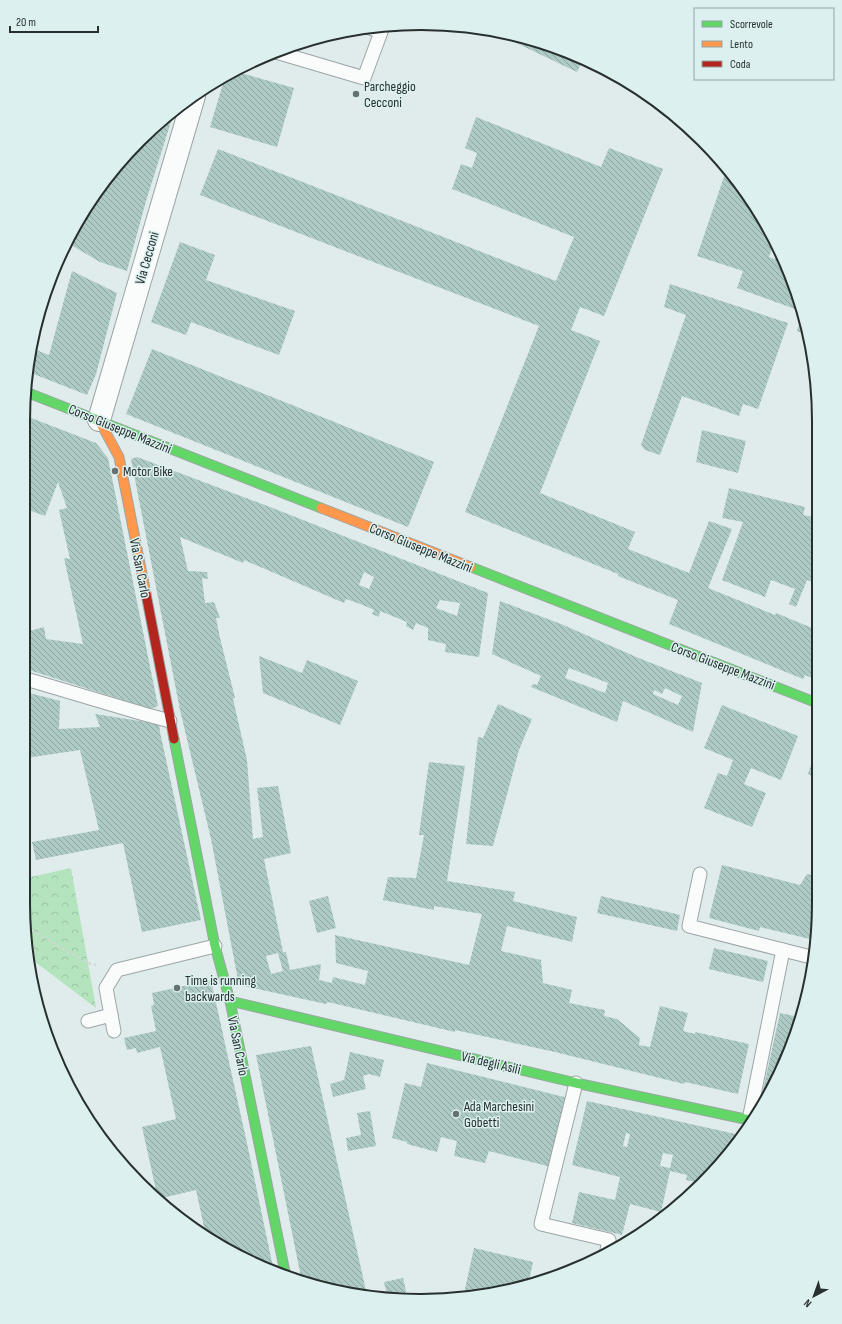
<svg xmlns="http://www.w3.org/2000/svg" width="842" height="1324" font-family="'Sofia Sans Condensed',sans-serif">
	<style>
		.forest { fill: url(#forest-crowns) }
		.building { fill: url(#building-back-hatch); fill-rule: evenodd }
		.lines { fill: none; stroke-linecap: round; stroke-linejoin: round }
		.lane-casing { stroke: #9ca5a5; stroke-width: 15 }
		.street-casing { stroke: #9ca5a5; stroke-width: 24 }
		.fast-casing { stroke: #9ca5a5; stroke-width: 11 }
		.slow-casing { stroke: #9ca5a5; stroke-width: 11 }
		.jam-casing { stroke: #9ca5a5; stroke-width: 11 }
		.path { stroke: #d2d6d6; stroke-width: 2.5; stroke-dasharray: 3 3; stroke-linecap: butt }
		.lane { stroke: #fafcfc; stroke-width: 13 }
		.street { stroke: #fafcfc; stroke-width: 22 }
		.fast { stroke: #63d668; stroke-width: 9 }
		.slow { stroke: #ff974d; stroke-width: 9 }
		.jam { stroke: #b3261e; stroke-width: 9 }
		.poi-dot { fill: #687171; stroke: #dcf0f0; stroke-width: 1.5 }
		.labels { text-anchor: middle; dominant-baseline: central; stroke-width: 3; stroke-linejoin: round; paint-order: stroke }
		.poi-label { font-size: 14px; fill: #272f2f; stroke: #dcf0f0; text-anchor: start }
		.street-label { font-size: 14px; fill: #272f2f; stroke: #dcf0f0 }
		.rim { fill: none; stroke: #272f2f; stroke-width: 2 }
	</style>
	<defs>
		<pattern id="forest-crowns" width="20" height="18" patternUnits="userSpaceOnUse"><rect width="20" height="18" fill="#b3e4bd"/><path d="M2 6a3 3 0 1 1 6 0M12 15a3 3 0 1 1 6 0" fill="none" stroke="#9ac4a3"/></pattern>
		<pattern id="building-back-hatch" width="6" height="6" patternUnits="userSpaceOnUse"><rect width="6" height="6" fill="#adcbc4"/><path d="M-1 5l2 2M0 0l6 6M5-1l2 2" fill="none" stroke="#8da5a0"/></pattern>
	</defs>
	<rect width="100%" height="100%" fill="#e0ecec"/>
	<polygon class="forest" points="71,868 96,1008 26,955 26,878"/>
	<g class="building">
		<polygon points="491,31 549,44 583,60 577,72"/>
		<polygon points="234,71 294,88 277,147 210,127 225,77"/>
		<polygon points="175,109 146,201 127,271 100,262 66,242 122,159"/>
		<polygon points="476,117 601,167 609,148 663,169 604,316 580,307 571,330 600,341 540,493 635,532 628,549 689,573 709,521 732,529 708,588 775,615 776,613 817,630 817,680 805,675 803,679 669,624 678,600 618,576 618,574 465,512 539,326 200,195 218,149 556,281 574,237 452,189 461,164 472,168 477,153 465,148"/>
		<polygon points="727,168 737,179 775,240 769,257 784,262 803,312 737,288 743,271 697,256"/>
		<polygon points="180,242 215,255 206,280 295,311 279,355 191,322 186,335 151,322"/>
		<polygon points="72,271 117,293 96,374 87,395 26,371 31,348 49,355"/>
		<polygon points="670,284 788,323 758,409 743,404 739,416 682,396 660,455 645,450 641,445 686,315 664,307"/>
		<polygon points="803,312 805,318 808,335 797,331"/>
		<polygon points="152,349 434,462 408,527 126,414"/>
		<polygon points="26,416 96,443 108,458 158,706 151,709 26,669 26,632 44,627 46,639 83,644 64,558 70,559 59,510 67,508 58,482 45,516 26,509"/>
		<polygon points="702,430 746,441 738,473 696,462"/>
		<path d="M137 457 265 505 488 593 479 657 445 652 446 644 428 640V628L416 623 413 630 406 626 407 622 380 611 379 617 372 614 374 610 363 605 346 599 344 603 244 560 243 563 180 537 188 571 207 572 208 579 202 578 205 603 214 602 220 618H216L220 638 235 698 233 699 247 760 253 839 263 837 257 788 278 786 291 853 264 859 283 952H286L290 970 321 964 319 980 332 983 333 977 365 985 368 971 336 963 335 935 469 965 482 914 434 906V910L383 900 388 877 416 878 424 835H419L429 762 465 766 447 881 515 892 513 901 577 917 572 942 507 926 501 951 541 960 543 983 572 990 569 1003 605 1010 604 1016 617 1019 640 1038 639 1045 650 1047 660 1006 688 1013 683 1031 695 1034V1032L749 1044 738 1094 685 1082 684 1084 555 1052 455 1030V1032L328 1002 326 1004 239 985 211 839 180 710 131 459ZM364 572 374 577 369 589 359 585ZM440 600 460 603 457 616 436 608ZM278 953 283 971 271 974 266 956Z"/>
		<polygon points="729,488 805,507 803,515 818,518 817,584 807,580 796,607 789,604 795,589 771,580 765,597 722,580 743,522 722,518"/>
		<path d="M500 601 561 624 641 659 702 683 693 732 623 701 617 722 531 687 533 684 537 685 541 676 492 654ZM569 668 608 683 605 693 565 678ZM665 688 682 696 678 705 653 694 654 690 662 694Z"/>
		<polygon points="259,656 302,673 307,660 358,681 340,725 263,693"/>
		<polygon points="26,692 60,701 59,729 100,727 95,714 153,723 159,723 160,732 201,920 142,932 123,843 36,860 32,842 99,830 80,750 26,758"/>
		<polygon points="498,704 532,719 519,750 493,846 466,844 478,737 483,738"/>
		<polygon points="722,705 798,736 781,780 751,768 744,784 766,793 752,827 704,808 718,773 727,776 733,760 704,748"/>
		<polygon points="816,750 817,750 816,778 808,774"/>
		<polygon points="722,865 800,885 807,874 816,876 816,943 813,943 814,940 760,927 759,931 709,918"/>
		<polygon points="328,896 336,928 317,933 309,901"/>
		<polygon points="601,896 680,915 677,931 597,913"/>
		<polygon points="714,948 768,961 763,982 709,969"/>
		<polygon points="211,980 248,1148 274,1272 245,1260 206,1236 196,1190 158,1199 142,1127 176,1119 160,1047 137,1053 136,1048 127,1050 124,1038 156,1031 151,1006 154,1005 152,993"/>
		<polygon points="780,1013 799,1017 789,1056 765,1100 761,1099"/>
		<polygon points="311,1046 367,1295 302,1282 256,1055"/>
		<polygon points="350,1052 384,1060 380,1077 369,1074 363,1076 366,1089 333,1097 330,1084 344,1080"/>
		<polygon points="427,1063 568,1098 551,1167 489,1151 485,1163 454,1156 457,1141 441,1137 437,1152 407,1144 407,1142 392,1138 405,1083 421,1087"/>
		<path d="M587 1101 740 1135 739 1141 720 1165 700 1183 686 1180 687 1175 670 1171 661 1212 630 1204 622 1235 572 1223 579 1192 615 1200 620 1177 572 1165ZM626 1133 630 1134 627 1147 623 1146ZM663 1153 673 1155 670 1168 660 1166Z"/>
		<polygon points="370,1111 376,1146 348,1151 346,1138 361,1135 357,1113"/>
		<polygon points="474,1248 533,1262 528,1286 473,1298 463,1298"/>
		<polygon points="403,1278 408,1300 395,1300 388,1299 384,1282"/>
	</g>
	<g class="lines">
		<g class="lane-casing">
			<g id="lane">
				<polyline points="276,52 364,78 381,32 370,28"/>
				<polyline points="26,679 144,714 170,721"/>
				<polyline points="700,874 689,926 783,950 749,1120"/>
				<polyline points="783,950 815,958"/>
				<polyline points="88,1021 111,1015"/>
				<polyline points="114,1031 106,988 117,970 215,946"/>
				<polyline points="576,1083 541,1224 609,1240 606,1255"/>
			</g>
		</g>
		<g class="street-casing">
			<polyline id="street" points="99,420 194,96"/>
		</g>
		<g class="fast-casing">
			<g id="fast">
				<polyline points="26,392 321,508"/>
				<polyline points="471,567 817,703"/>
				<polyline points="174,739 215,946 230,1001 286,1277"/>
				<polyline points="230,1001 576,1083 754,1121"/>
			</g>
		</g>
		<g class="slow-casing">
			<g id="slow">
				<polyline points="99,420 119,457 146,594"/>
				<polyline points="321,508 471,567"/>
			</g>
		</g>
		<g class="jam-casing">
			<polyline id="jam" points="146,594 174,739"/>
		</g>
		<polyline class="path" points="26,927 88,963 96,965"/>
		<use href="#lane" class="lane"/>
		<use href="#street" class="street"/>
		<use href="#fast" class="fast"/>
		<use href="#slow" class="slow"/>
		<use href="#jam" class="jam"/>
	</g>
	<g class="poi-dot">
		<circle cx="356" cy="94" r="4"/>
		<circle cx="115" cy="471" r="4"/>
		<circle cx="177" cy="988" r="4"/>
		<circle cx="456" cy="1114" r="4"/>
	</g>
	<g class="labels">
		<g class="poi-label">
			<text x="364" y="86">Parcheggio<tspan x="364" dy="16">Cecconi</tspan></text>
			<text x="123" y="471">Motor Bike</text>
			<text x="185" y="980">Time is running<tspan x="185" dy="16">backwards</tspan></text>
			<text x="464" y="1106">Ada Marchesini<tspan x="464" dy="16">Gobetti</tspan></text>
		</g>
		<g class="street-label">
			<text transform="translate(147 258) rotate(-74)">Via Cecconi</text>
			<text transform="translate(120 429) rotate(22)">Corso Giuseppe Mazzini</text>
			<text transform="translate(421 548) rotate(22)">Corso Giuseppe Mazzini</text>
			<text transform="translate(140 568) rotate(79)">Via San Carlo</text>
			<text transform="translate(723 666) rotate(21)">Corso Giuseppe Mazzini</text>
			<text transform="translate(238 1046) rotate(79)">Via San Carlo</text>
			<text transform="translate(491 1063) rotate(13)">Via degli Asili</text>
		</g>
	</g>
	<path d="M0 0H842V1324H0ZM421 30H421A391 391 0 0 1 812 421V903A391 391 0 0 1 421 1294H421A391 391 0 0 1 30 903V421A391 391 0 0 1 421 30Z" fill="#dcf0f0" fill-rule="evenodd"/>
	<path class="rim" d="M421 30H421A391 391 0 0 1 812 421V903A391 391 0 0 1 421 1294H421A391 391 0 0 1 30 903V421A391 391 0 0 1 421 30Z"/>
	<rect x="694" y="8" width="140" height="72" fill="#dcf0f0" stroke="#94a3a3"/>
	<rect x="702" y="21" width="20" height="6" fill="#63d668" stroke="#94a3a3"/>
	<text x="730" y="28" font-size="12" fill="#272f2f">Scorrevole</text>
	<rect x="702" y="41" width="20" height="6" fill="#ff974d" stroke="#94a3a3"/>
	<text x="730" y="48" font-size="12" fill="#272f2f">Lento</text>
	<rect x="702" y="61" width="20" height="6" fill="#b3261e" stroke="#94a3a3"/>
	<text x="730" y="68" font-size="12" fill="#272f2f">Coda</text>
	<g transform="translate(814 1296) rotate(221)" stroke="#dcf0f0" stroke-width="3" paint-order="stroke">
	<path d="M0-3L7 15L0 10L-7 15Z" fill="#272f2f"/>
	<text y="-6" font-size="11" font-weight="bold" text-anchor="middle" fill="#272f2f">N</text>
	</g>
	<path d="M10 26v6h88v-6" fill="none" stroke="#272f2f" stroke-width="2"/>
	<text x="16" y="26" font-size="12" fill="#272f2f" stroke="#dcf0f0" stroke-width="3" paint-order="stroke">20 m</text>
</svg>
